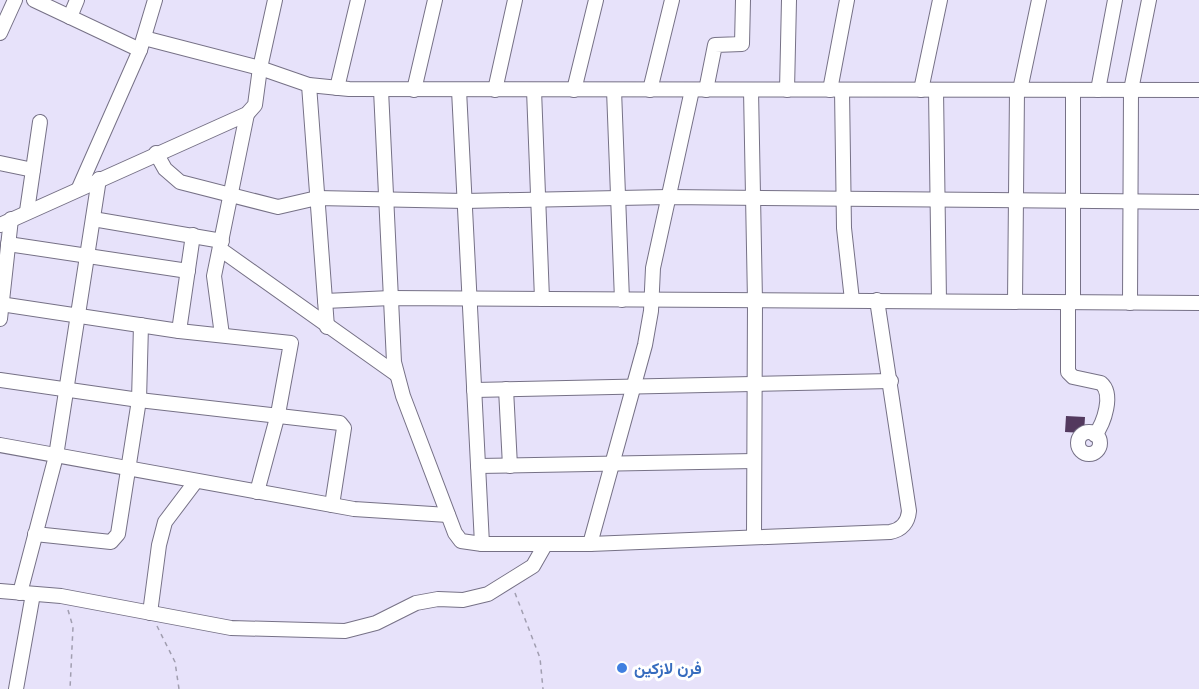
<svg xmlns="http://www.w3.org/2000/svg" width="1199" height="689" font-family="'Noto Sans',Vazirmatn,sans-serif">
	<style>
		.building { fill: #53395e }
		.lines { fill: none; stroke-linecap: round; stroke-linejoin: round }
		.minor-casing { stroke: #767186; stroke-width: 16 }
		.path { stroke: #a19eb0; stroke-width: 1.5; stroke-dasharray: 4.5 4.5; stroke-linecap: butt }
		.minor { stroke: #fff; stroke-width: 14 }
		.shop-dot { fill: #3f7fe0; stroke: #fff; stroke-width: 2 }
		.labels { text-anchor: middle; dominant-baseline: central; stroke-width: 6; stroke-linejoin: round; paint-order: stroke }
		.shop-label { font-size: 16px; font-weight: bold; fill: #366cbe; stroke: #fff; text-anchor: start }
	</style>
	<rect width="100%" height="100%" fill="#e7e2fa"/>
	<polygon class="building" points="1066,416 1085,417 1084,433 1065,432"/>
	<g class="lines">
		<g class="minor-casing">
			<g id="minor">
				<polyline points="34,0 140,50"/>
				<polyline points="70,17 77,0"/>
				<polyline points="0,33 15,0"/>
				<polyline points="144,38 260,68 309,85 349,89 1199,90"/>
				<polyline points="309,85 327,327"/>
				<polyline points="337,88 358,0"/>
				<path d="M381 90 394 362 403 396 455 533 461 541 482 544H590L890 532C902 530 908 522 909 511L877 300"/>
				<polyline points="414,90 435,0"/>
				<polyline points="459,90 482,544"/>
				<polyline points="495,90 515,0"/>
				<polyline points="534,90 542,299"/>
				<polyline points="574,90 596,0"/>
				<polyline points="614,90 622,300"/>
				<polyline points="650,90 672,0"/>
				<polyline points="706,90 715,45 742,44 743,0"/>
				<polyline points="751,90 755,301 754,537"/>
				<polyline points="787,90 789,0"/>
				<polyline points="830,90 847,0"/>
				<polyline points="842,90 844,228 852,300"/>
				<polyline points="921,90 940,0"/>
				<polyline points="936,90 939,301"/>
				<polyline points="1020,90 1039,0"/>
				<polyline points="1073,90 1073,302"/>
				<polyline points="1098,90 1115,0"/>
				<polyline points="156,153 165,169 180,182 278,207 317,198 465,201 668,197 1199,202"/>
				<polyline points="0,163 33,170"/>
				<polyline points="79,188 140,50 155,0"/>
				<polyline points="27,211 40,122"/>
				<polyline points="93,219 222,241"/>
				<polyline points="0,225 247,114 255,105 260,68 275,0"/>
				<polyline points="8,244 188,271"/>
				<polyline points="220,249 396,374"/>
				<polyline points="325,301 391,298 1199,303"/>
				<polyline points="1015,302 1017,90"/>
				<path d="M1068 302V372L1073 377 1101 383C1114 394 1104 423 1095 435"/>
				<polyline points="1130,303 1131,90 1149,0"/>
				<polyline points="0,304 179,331 291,343 278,414 257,492"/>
				<polyline points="0,319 11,219"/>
				<polyline points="179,331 193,235"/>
				<polyline points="222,335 214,276 247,114"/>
				<polyline points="0,380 139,400 340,423 344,428 332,505"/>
				<polyline points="506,389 510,466"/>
				<polyline points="474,390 891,381"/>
				<circle cx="1089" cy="443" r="11"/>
				<polyline points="0,445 354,509 448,515"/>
				<polyline points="478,466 754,461"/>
				<polyline points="35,534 111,542 118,534 139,400 141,325"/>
				<polyline points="590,544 645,345 651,311 653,268 692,90"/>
				<polyline points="0,591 61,596 231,628 345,631 376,623 416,603 438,599 463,600 488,594 533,566 545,545"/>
				<polyline points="20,593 56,456 99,179"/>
				<polyline points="150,613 159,545 165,522 196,481"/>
				<polyline points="16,689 33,594"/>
			</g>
		</g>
		<g class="path">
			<polyline points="515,593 540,658 543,689"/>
			<polyline points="68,610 73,627 70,689"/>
			<polyline points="157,626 175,662 179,689"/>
		</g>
		<use href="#minor" class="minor"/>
	</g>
	<circle class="shop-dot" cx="622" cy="668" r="6"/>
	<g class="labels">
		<g class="shop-label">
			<text x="634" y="668">فرن لازكين</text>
		</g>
	</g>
</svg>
